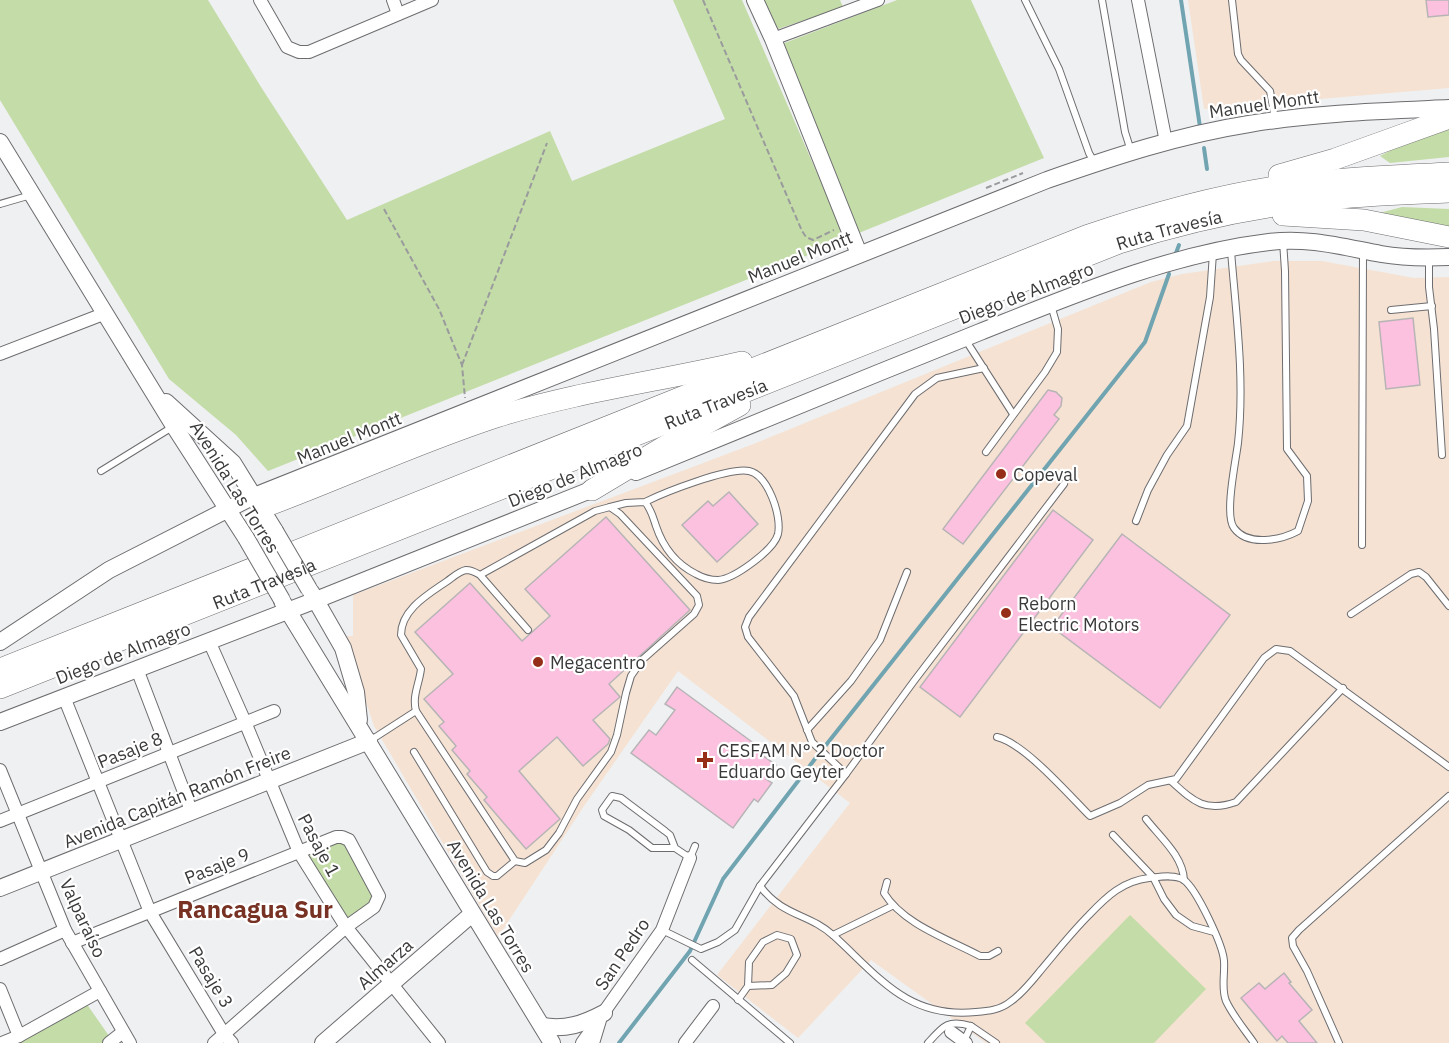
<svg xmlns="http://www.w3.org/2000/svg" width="1449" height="1043" font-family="'IBM Plex Sans',sans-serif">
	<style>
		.industrial { fill: #f5e2d2 }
		.green { fill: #c4dca8 }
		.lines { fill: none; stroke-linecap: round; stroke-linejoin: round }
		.stream { stroke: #71a4b1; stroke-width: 4 }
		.building { fill: #fbc1df; stroke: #b7b4b6; stroke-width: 1.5 }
		.lane-casing { stroke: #6d6d70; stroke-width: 8 }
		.street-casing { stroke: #6d6d70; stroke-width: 14 }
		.secondary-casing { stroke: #6d6d70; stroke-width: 18 }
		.highway-casing { stroke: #6d6d70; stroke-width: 22 }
		.path { stroke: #9a9b9c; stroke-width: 2; stroke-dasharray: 6 3; stroke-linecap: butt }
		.lane { stroke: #fff; stroke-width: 6 }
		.street { stroke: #fff; stroke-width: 12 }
		.secondary { stroke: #fff; stroke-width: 16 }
		.highway { stroke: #fff; stroke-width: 21 }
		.secondary-bridge-casing { stroke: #6d6d70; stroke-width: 18; stroke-linecap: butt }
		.secondary-bridge { stroke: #fff; stroke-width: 16 }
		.poi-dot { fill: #962d18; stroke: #fff; stroke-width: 2 }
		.labels { text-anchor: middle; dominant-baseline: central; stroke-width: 4.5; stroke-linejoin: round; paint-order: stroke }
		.street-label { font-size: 18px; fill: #3a3a3b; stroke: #fff }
		.poi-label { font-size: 18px; fill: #3a3a3b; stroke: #fff; text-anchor: start }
		.district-label { font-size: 24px; font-weight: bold; fill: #773224; stroke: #fff }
	</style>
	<rect width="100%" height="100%" fill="#eff0f2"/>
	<g class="industrial">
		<polygon points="1188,0 1449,0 1449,88 1204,109"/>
		<polygon points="1274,261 1322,261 1414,278 1449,277 1449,1043 986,1043 871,960 798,1038 717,975 850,803 678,671 584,806 498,937 374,726 344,636 353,636 353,595 751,445 1151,282 1182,274"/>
	</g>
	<g class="green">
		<polygon points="0,0 208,0 261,87 347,220 550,131 572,181 725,119 673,0 742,0 846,240 268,471 236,435 169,379 0,100"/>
		<polygon points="764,0 840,0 843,7 778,29"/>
		<polygon points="897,0 971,0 1044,158 854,235 774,47"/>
		<polygon points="1449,128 1449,157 1390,163 1380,156 1397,147"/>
		<polygon points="1402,207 1449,209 1449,229 1372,215"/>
		<polygon points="342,837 379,896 346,927 299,852"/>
		<polygon points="1130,915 1206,989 1154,1043 1046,1043 1025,1023"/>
		<polygon points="86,1003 114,1043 11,1043"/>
	</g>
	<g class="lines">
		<g class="stream">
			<polyline points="1181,0 1200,127"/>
			<polyline points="1204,148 1207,169"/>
			<polyline points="1176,253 1179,245"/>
			<polyline points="826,745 1145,342 1169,274"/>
			<polyline points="619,1043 690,951 723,879 818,755"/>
		</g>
	</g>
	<g class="building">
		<polygon points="1426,0 1449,0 1449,15 1428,17"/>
		<polygon points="1413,318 1420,385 1386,389 1379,322"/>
		<polygon points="1048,390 1056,392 1062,398 1061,406 1054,415 1059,419 963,544 943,529"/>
		<polygon points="729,492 758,524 717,562 682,525 708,501 713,506"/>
		<polygon points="1053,510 1093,540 960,717 920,687"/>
		<polygon points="606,517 690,610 609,684 620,697 593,720 610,739 608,744 583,766 557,737 519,771 560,819 526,849 484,800 487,797 467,774 470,771 452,750 456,746 439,726 444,722 424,699 453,674 415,632 470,583 522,641 550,616 525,589"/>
		<polygon points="1122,534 1230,615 1160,708 1052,627"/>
		<polygon points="677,687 763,750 762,755 776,765 766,779 772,783 758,802 754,799 733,828 631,753 649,730 656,735 675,710 665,704"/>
		<polygon points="1284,973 1291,982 1289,983 1312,1010 1299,1021 1317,1043 1288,1043 1282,1036 1277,1041 1241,998 1259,983 1265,989"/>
	</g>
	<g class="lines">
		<g class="lane-casing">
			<g id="lane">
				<polyline points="1025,0 1059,69 1089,153 1094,162"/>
				<polyline points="1102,0 1125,132 1131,151"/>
				<polyline points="1232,0 1238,54 1241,60 1270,91 1275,119"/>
				<polyline points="0,204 31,195"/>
				<path d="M1231 251C1236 314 1245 379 1238 443 1236 460 1224 515 1234 528 1248 547 1281 540 1298 531L1308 501 1307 476 1287 449 1285 271 1283 241"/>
				<polyline points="1429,258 1429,287 1434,329 1442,455"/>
				<polyline points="1391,310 1432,306"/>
				<polyline points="965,339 1013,414"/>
				<polyline points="984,368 937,378 915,394 749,617 745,627 748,637 794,696 812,742 846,774 914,681 1064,484"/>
				<polyline points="986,452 1045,372 1057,352 1058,329 1051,305"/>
				<polyline points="101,471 174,426"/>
				<path d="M610 507 626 503 645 502C651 509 653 517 656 526 663 547 676 564 696 574 703 578 711 580 718 580 734 579 774 550 778 534 782 516 768 475 749 471 729 467 665 492 645 502"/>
				<polyline points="1136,521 1148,490 1167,455 1187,426 1210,297 1213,253"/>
				<polyline points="1362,545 1363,253"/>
				<path d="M480 575 595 511 610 507 620 514 697 596 699 605 694 614 642 660 631 676 626 693 617 735 611 752 577 799 559 833 546 850 525 863 515 861 416 711C412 696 419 685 421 669L401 635C401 610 427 595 446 582 452 578 459 571 466 570 472 570 475 572 480 575L528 630"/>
				<polyline points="1351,614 1411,574 1419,572 1426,577 1449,606"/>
				<polyline points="807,730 851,681 880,640 907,572"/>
				<path d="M997 737C1024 743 1069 795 1090 816L1120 803 1148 785 1176 779 1264 658 1276 649 1290 651 1449 767"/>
				<polyline points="371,740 416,711"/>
				<polyline points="414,752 487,872 493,876 497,876 515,861"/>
				<path d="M1171 781C1193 801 1205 813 1236 802L1343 688"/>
				<path d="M1146 819C1160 837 1183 856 1184 880"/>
				<polyline points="1113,835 1153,877 1164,899 1176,915 1192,926 1214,932"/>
				<polyline points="675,848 652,848 629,830 604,816 602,810 612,796 621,798 665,831 670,835 675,848 690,858 695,846"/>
				<path d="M887 882 884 893C903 924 948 939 980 956H989L998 951"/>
				<path d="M760 886C783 917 809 913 834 936 879 977 908 1019 976 1012 988 1011 1000 1010 1010 1002 1022 994 1032 981 1041 970 1057 951 1072 932 1089 915 1107 896 1123 881 1149 878 1159 877 1175 874 1184 880 1197 890 1223 945 1224 961 1225 974 1221 989 1226 1001 1233 1016 1245 1030 1254 1043"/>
				<polyline points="662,930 701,949 718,942 735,930 760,886 846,774"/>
				<polyline points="833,935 892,906"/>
				<polyline points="692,960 790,1043"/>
				<polyline points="738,1000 748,986 749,962 763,942 777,935 791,939 797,955 786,973 772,985 748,986"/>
				<polyline points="971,1026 996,1043"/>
				<path d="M928 1043C943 1026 948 1019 971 1026L964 1041"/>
				<polyline points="1339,1043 1307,971 1293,946 1292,938 1299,930 1449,796"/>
			</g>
		</g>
		<g class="street-casing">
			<g id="street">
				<polyline points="260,0 287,47 299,52 309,52 432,0"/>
				<polyline points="393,0 398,14"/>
				<polyline points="1138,0 1166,142"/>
				<polyline points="773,39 878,0"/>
				<polyline points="0,354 106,313"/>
				<polyline points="209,641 245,722 299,852 346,927 439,1043"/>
				<polyline points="137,669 192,813"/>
				<polyline points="64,697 150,912 224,1034 232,1043"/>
				<polyline points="0,770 65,930 130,1043"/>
				<polyline points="0,821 274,711"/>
				<polyline points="72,943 336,837 342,837 349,840 379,896 374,907 346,927 214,1043"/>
				<polyline points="0,959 65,930"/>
				<polyline points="0,989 19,1036"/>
				<polyline points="951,1032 966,1043"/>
				<polyline points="2,1043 19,1036 100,991"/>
				<polyline points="109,1043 123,1032"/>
				<polyline points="582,1043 662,930 690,858"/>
				<polyline points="685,1043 713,1006"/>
			</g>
		</g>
		<g class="secondary-casing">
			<g id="secondary">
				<polyline points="755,0 773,39 859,254"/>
				<polyline points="0,142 174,426 246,538"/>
				<polyline points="166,402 233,463 275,531"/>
				<path d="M636 472C750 425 865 378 980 332 1073 295 1169 254 1269 242 1308 237 1343 247 1381 254 1404 258 1426 258 1449 257"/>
				<polyline points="311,592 343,648 356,692 359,720"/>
				<polyline points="282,601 552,1043"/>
				<path d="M0 642 109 570 254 496 1047 180C1113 157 1179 135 1249 124 1315 113 1382 111 1449 108"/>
				<polyline points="0,722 316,600 603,485"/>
				<polyline points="0,888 369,741"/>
				<path d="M542 1026C566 1030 583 1024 604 1013"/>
				<polyline points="323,1043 472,914"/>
				<polyline points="591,1043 598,1020"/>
			</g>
		</g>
		<g class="highway-casing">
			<g id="highway">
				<polyline points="1279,175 1335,159 1449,118"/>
				<polyline points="1283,215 1364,220 1449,237"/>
				<polyline points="592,490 662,448 740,405"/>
				<path d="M261 508C340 479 416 443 496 417 576 392 660 381 742 362"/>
				<path d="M0 669 1086 236C1150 214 1214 196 1281 186 1336 178 1393 176 1449 173"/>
				<path id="s1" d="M0 688 1119 243C1185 222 1252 207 1321 200 1363 195 1406 194 1449 192"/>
			</g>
		</g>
		<g class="path">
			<polyline points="703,0 802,231 806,237 813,240 834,230"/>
			<polyline points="986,188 1023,173"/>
			<polyline points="384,209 439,309 462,365 465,398"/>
			<polyline points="462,365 547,143"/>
		</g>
		<use href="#lane" class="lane"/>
		<use href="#street" class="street"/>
		<use href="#secondary" class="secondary"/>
		<use href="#highway" class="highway"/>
		<g class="secondary-bridge-casing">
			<g id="secondary-bridge">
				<polyline points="275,531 309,589"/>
				<polyline points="246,538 282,600"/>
			</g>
		</g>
		<use href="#secondary-bridge" class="secondary-bridge"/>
	</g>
	<g class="poi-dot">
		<circle cx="1001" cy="474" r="6"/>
		<circle cx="1006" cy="613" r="6"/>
		<circle cx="538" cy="662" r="6"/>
		<path d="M702 751h6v6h6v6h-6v6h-6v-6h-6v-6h6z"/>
	</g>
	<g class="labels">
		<g class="street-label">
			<text transform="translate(1264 104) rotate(-8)">Manuel Montt</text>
			<text stroke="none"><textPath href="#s1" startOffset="1256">Ruta Travesía</textPath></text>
			<text transform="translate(800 257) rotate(-22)">Manuel Montt</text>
			<text transform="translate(1026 293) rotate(-21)">Diego de Almagro</text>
			<text stroke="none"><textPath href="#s1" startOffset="770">Ruta Travesía</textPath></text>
			<text transform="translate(349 438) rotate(-22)">Manuel Montt</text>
			<text transform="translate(575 475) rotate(-22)">Diego de Almagro</text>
			<text transform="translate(235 487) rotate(58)">Avenida Las Torres</text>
			<text stroke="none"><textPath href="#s1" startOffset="284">Ruta Travesía</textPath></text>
			<text transform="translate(123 653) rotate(-21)">Diego de Almagro</text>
			<text transform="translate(130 750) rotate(-22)">Pasaje 8</text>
			<text transform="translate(177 797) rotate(-22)">Avenida Capitán Ramón Freire</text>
			<text transform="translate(319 845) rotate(62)">Pasaje 1</text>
			<text transform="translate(217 866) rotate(-22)">Pasaje 9</text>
			<text transform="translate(491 906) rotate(59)">Avenida Las Torres</text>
			<text transform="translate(83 918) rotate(65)">Valparaíso</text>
			<text transform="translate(622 954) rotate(-56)">San Pedro</text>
			<text transform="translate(385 964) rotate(-41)">Almarza</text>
			<text transform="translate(211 977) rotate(59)">Pasaje 3</text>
		</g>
		<g class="poi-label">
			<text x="1013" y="474">Copeval</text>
			<text x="1018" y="603">Reborn<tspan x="1018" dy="21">Electric Motors</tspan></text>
			<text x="550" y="662">Megacentro</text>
			<text x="718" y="750">CESFAM N° 2 Doctor<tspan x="718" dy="21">Eduardo Geyter</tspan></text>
		</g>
		<g class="district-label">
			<text x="255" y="909">Rancagua Sur</text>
		</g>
	</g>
</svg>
